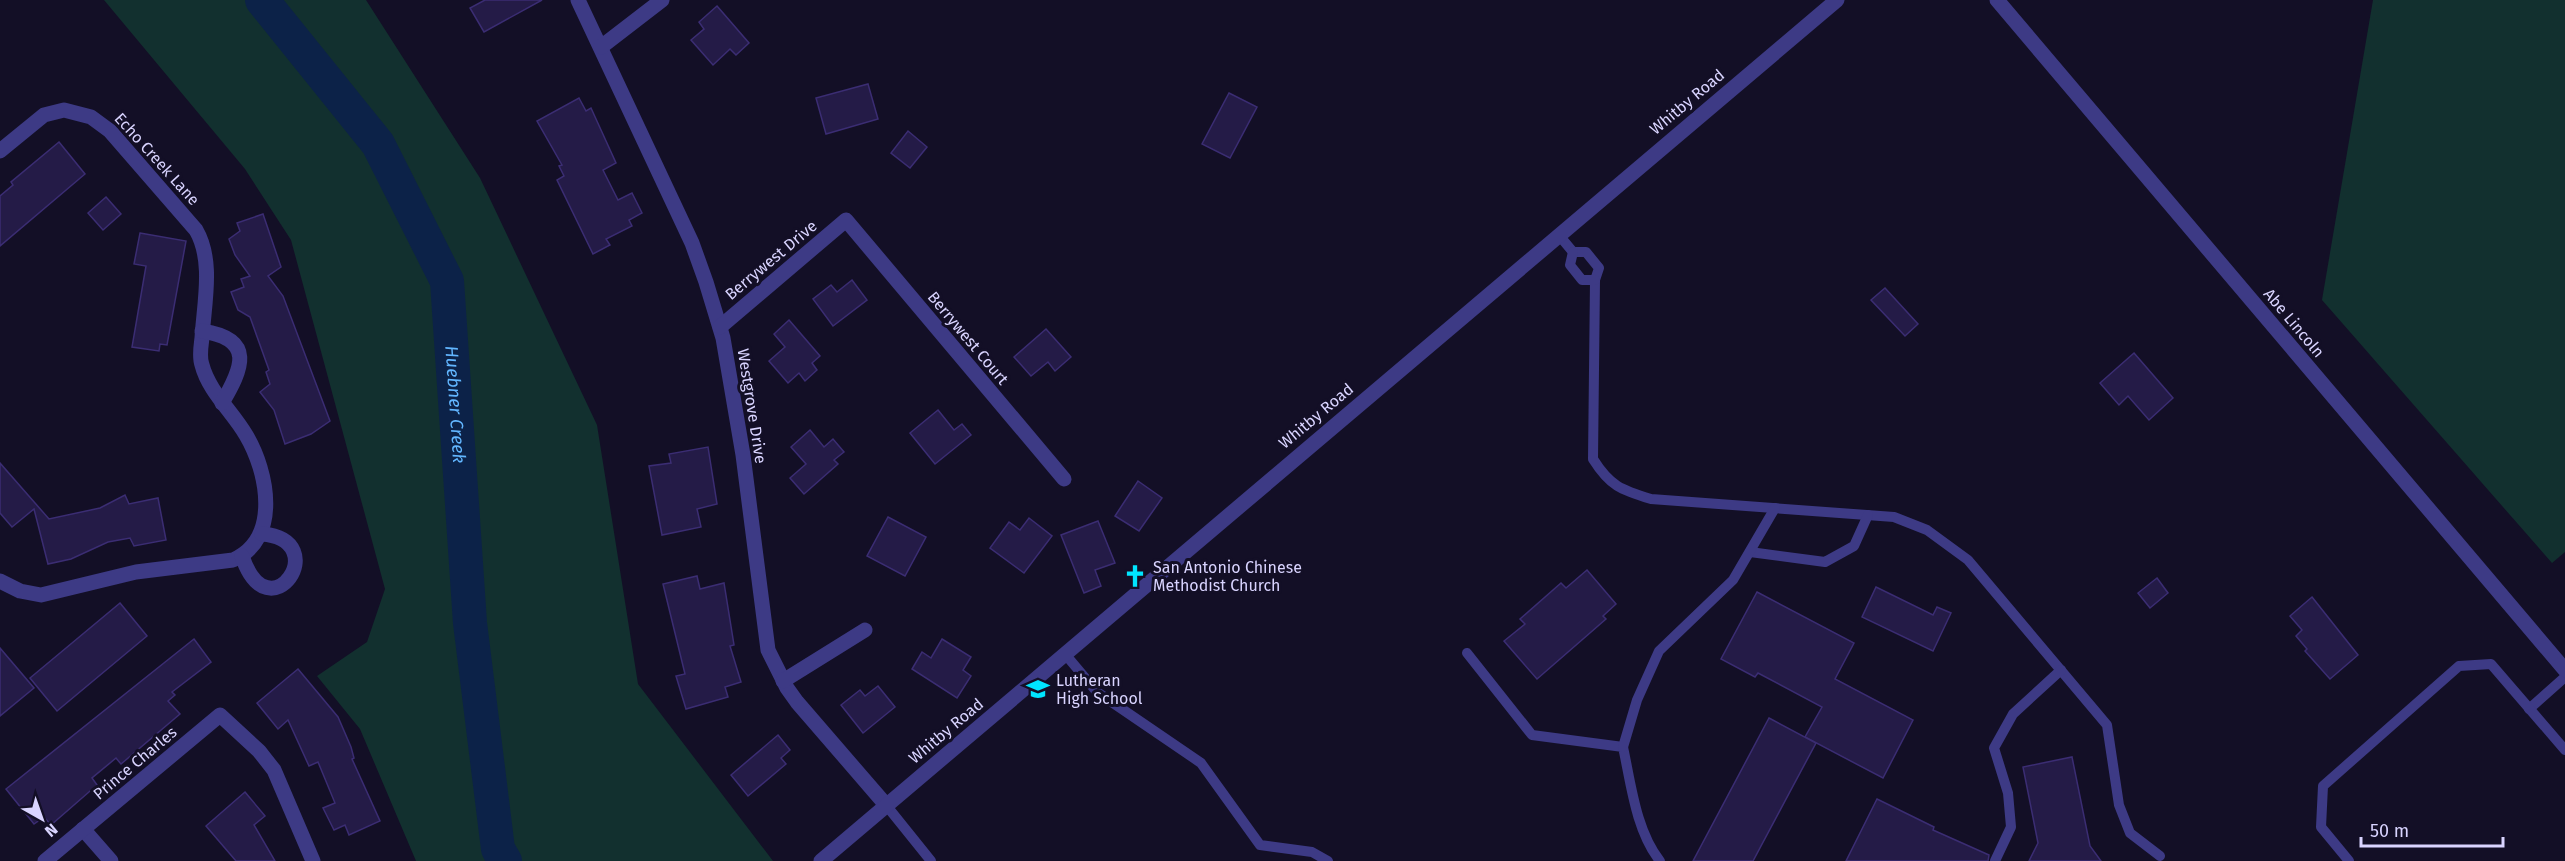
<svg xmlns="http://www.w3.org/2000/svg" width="2565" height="861" font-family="'Fira Sans',sans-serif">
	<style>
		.green { fill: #12302f }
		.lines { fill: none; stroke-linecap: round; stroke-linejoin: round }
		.river { stroke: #0c2248; stroke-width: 34 }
		.building { fill: #241b47; stroke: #3b2d73; stroke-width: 1.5 }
		.service { stroke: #3d3a85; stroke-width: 10 }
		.minor { stroke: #3d3a85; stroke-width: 15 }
		.tertiary { stroke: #3d3a85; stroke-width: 15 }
		.labels { text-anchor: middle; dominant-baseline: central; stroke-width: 6; stroke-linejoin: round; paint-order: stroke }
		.street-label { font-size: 16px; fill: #d9d4ff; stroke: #130f26 }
		.poi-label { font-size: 16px; fill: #d9d4ff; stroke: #130f26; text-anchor: start }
		.water-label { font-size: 18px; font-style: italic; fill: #62b6ff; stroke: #130f26 }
	</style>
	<rect width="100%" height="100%" fill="#130f26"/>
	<g class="green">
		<polygon points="104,0 366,0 480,178 597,425 638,684 773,861 416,861 360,729 317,676 367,642 385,589 291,240 245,169"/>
		<polygon points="2373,0 2565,0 2565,552 2552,563 2322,300"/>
	</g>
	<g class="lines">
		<path class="river" id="s1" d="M262 0 378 144 447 281 470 623 498 849 505 861"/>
	</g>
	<g class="building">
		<polygon points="485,0 542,0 484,32 470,8"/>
		<polygon points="717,6 749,43 736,55 730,49 713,65 691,40 704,29 699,22"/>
		<polygon points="868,84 878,119 826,134 816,98"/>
		<polygon points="1229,93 1257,107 1230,158 1202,144"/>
		<polygon points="579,98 586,111 591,108 616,163 603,170 618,200 632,193 642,213 629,220 632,226 606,239 610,245 593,254 557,180 564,176 559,166 562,165 537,121"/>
		<polygon points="908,131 927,147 910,168 891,153"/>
		<polygon points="59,142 85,174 0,246 0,196 13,185 11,182"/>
		<polygon points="106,197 121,214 103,230 88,213"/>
		<polygon points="263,214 281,267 268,276 283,296 330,421 311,434 285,444 274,410 260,392 270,384 266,372 269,370 250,317 238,310 231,292 244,287 241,279 250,276 235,255 229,239 240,231 237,223"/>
		<polygon points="140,233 186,241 167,345 160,344 159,351 132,347 146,266 134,264"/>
		<polygon points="852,280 867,300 833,326 813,299 831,285 837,292"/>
		<polygon points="1885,288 1918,324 1905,336 1871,300"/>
		<polygon points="789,320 820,356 812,363 817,370 805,381 799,373 788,383 769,361 785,347 774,334"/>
		<polygon points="1046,329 1071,357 1055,371 1048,362 1031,376 1014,357"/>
		<polygon points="2134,353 2173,398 2149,420 2128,396 2119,405 2100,383"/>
		<polygon points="938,410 954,430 962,424 971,435 935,464 910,433"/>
		<polygon points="810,430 824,447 833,439 844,452 834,460 838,464 804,494 790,478 806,464 791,447"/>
		<polygon points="708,447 717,504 697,509 701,527 662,535 649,466 671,463 669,454"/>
		<polygon points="0,463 49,519 100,508 125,495 129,504 158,498 166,540 134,546 130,538 108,542 71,559 48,564 34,509 12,527 0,513"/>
		<polygon points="1138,481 1162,498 1139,531 1115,516"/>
		<polygon points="888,517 926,537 905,576 867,556"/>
		<polygon points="1029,518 1052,536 1024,573 990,548 1009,522 1020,530"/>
		<polygon points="1098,521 1115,563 1095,570 1101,586 1084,593 1061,535"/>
		<polygon points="1587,570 1616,604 1603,616 1606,619 1537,679 1504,641 1525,624 1520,619 1561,583 1566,588"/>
		<polygon points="697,576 700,589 724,583 734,645 730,646 741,682 725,687 728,697 686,709 676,676 685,674 663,584"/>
		<polygon points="2157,578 2168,593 2150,608 2138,593"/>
		<polygon points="1876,587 1933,615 1937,607 1951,613 1933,651 1862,617"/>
		<polygon points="1757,592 1854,643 1835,679 1913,720 1883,778 1805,737 1822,707 1758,673 1755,677 1721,659"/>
		<polygon points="2312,597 2358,655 2330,679 2305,651 2307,649 2296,636 2302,630 2290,616"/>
		<polygon points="120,603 147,636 57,711 30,678"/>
		<polygon points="194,639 211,662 172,692 175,695 168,701 180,714 121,764 116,758 92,778 97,785 51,825 44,817 34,824 6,789"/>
		<polygon points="942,639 971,657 963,670 971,676 957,698 912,669 922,652 931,658"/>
		<polygon points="0,648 34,688 0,716"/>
		<polygon points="298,669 338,717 351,747 354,758 352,759 380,821 349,835 345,825 334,830 323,808 335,803 318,762 309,766 288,720 278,729 257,703"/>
		<polygon points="878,686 895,707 863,733 841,705 860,690 865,696"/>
		<polygon points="1769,718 1816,743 1753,861 1693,861"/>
		<polygon points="778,735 790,750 781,758 786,764 748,796 731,775"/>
		<polygon points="2072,757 2090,846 2101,861 2029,861 2038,843 2023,767"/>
		<polygon points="245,792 265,816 254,825 275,861 236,861 206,826"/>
		<polygon points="1877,799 1934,827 1933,830 1989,855 1988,861 1846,861"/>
	</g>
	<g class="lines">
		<g class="service">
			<polyline points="1558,234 1573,252"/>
			<path d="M1573 252H1586L1599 268 1595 280 1593 459C1610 486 1621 490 1651 499L1894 517 1927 530 1968 560 2107 725 2119 805 2130 833 2160 856"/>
			<polyline points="1573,252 1570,265 1582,280 1595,280"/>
			<polyline points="1750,552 1825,562 1854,546 1868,515"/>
			<path d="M1467 653 1532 735 1623 747C1631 784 1636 831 1660 861"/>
			<polyline points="1065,654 1097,692 1201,763 1260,845 1312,852 1328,861"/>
			<polyline points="2529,709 2565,677"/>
			<polyline points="1623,747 1637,700 1659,651 1733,580 1775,508"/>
			<polyline points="886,805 931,861"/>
			<polyline points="1995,861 2011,827 2008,793 1994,748 2013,714 2061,670"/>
			<polyline points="2349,861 2321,827 2323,786 2459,666 2491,664 2565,750"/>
		</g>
		<g class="minor">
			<polyline points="578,0 692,243 706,282 723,338 743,455 768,650 787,688 797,702 886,805"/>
			<polyline points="601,47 662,0"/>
			<path d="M0 151 44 115 64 110 91 117 110 131 196 230C214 261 204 303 202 338 201 346 199 357 202 365 209 392 233 412 246 435 268 472 281 539 233 560L136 572 41 595 20 591 0 581"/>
			<polyline points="720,327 846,220 1064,479"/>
			<path d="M202 331C256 339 242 369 222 403"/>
			<path d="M242 556C269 637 335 540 262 534"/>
			<polyline points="783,681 865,630"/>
			<polyline points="83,829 111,861"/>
			<polyline points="45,861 220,715 259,751 274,770 313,861"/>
			<polyline points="821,861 1837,0"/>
		</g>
		<polyline class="tertiary" points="1997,0 2565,670"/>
	</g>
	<defs>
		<g id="church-bare" transform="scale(1.8)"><path d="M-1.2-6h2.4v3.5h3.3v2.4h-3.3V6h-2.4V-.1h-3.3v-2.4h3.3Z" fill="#00e5ff" stroke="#130f26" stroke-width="2.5" paint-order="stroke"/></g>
		<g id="school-bare" transform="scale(1.8)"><path d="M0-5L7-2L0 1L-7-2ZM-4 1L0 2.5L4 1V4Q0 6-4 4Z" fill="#00e5ff" stroke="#130f26" stroke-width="2.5" paint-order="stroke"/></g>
	</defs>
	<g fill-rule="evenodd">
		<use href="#church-bare" x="1135" y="576"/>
		<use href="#school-bare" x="1038" y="689"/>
	</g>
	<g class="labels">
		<g class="street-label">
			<text transform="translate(1687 102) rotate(-40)">Whitby Road</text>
			<text transform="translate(157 159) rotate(48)">Echo Creek Lane</text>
			<text transform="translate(771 260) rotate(-40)">Berrywest Drive</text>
			<text transform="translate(2294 323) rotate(50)">Abe Lincoln</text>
			<text transform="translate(968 338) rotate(50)">Berrywest Court</text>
			<text transform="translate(752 406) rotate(81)">Westgrove Drive</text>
			<text transform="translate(1316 416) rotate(-40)">Whitby Road</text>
			<text transform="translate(946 731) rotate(-40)">Whitby Road</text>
			<text transform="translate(135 763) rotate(-40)">Prince Charles</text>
		</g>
		<g class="poi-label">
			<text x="1153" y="567">San Antonio Chinese<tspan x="1153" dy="18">Methodist Church</tspan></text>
			<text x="1056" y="680">Lutheran<tspan x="1056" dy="18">High School</tspan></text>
		</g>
		<g class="water-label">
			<text stroke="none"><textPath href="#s1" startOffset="462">Huebner Creek</textPath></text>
		</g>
	</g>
	<g transform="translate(42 819) rotate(140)" stroke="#130f26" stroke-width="4.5" paint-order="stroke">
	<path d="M0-4.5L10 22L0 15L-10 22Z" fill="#d9d4ff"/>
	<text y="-9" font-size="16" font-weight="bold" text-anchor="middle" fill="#d9d4ff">N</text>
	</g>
	<path d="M2361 837v9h142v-9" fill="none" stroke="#d9d4ff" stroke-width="3"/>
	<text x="2370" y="837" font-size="18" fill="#d9d4ff" stroke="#130f26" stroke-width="4.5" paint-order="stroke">50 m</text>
</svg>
